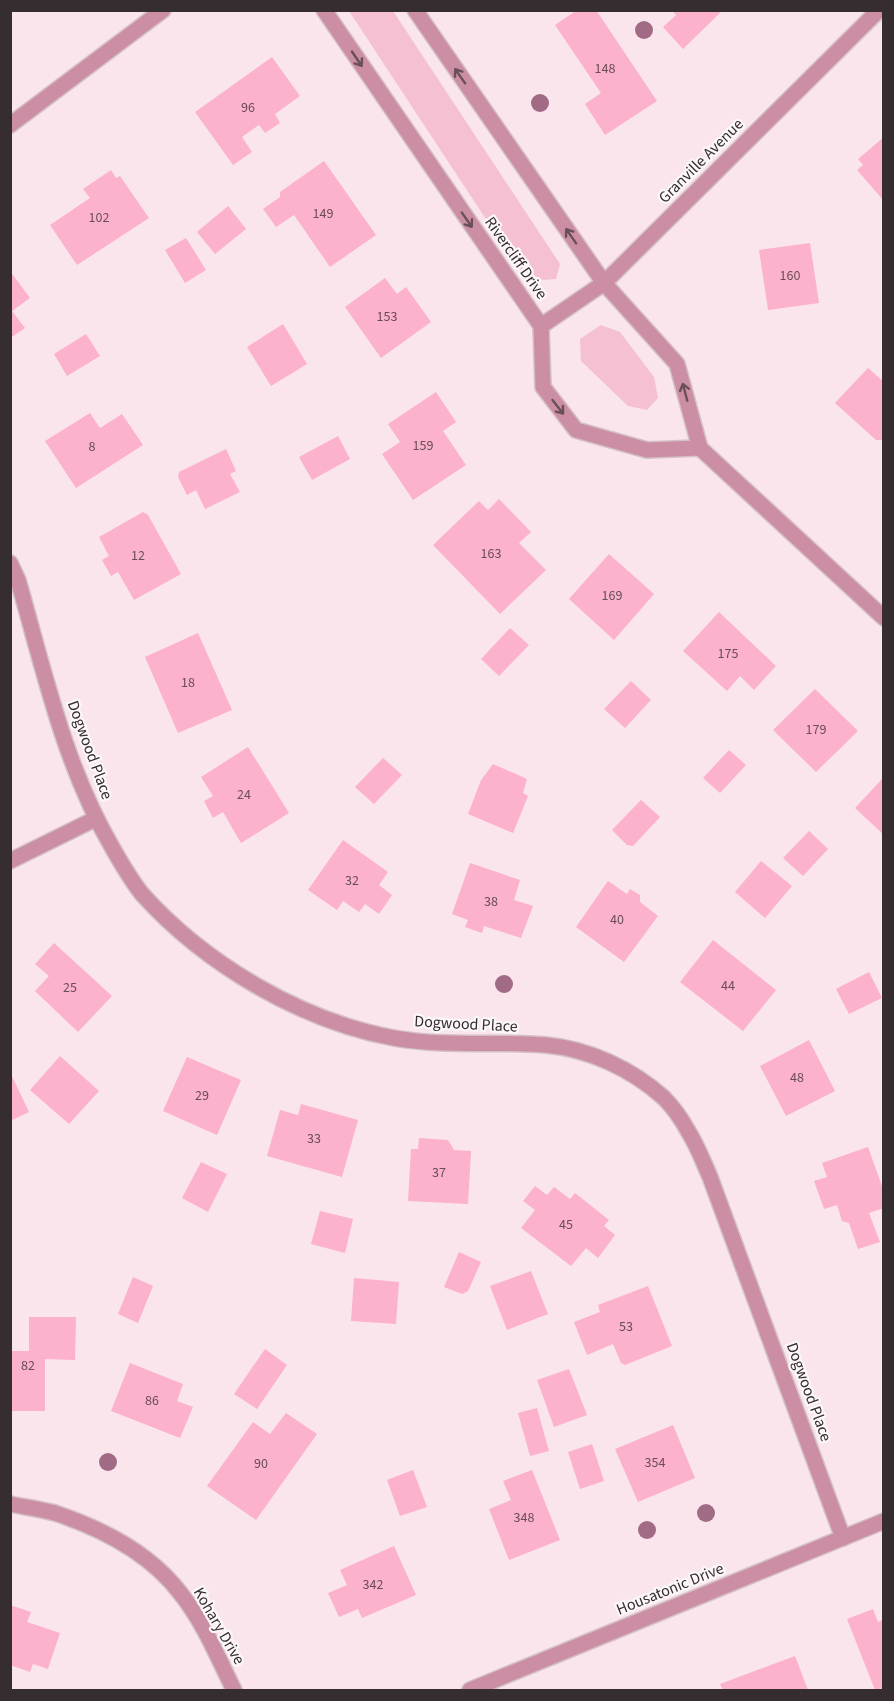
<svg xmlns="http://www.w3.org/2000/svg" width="894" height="1701" font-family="'Source Sans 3',sans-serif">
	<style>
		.green { fill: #f5c0d2 }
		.building { fill: #fcb1cc }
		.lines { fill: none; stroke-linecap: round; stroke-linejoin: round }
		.minor-casing { stroke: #d4c0c6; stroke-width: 18 }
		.minor { stroke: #cb8ea4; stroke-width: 15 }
		.tree { fill: #a16b85 }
		.oneway { stroke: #6a4f59 }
		.labels { text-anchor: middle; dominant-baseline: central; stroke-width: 4.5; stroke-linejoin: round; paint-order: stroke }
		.number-label { font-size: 14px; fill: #684e57 }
		.street-label { font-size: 16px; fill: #362d30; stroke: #fcf7f9 }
	</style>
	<rect width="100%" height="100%" fill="#fbe5ec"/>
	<g class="green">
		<polygon points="349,11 393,11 560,264 556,279 543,280 518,268"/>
		<polygon points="601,325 620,332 654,377 658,398 647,410 628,406 581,361 580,339"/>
	</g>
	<g class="building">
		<polygon points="577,10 596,10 657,101 605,135 585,104 601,93 555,25"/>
		<polygon points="672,10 723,10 683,49 663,27 676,15"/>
		<polygon points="272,57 300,96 275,114 280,123 265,133 259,125 242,137 252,152 233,165 195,112"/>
		<polygon points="884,137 884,201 857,170 863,165 858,159"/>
		<polygon points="324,161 376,235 330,267 294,215 276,227 263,209 280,197 280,192"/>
		<polygon points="111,170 116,178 120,176 149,218 77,265 50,225 90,198 83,189"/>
		<polygon points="228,206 246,229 215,254 197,232"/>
		<polygon points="186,238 206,270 185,283 165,250"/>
		<polygon points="810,243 819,303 768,310 759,250"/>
		<polygon points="10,271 30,298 12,311 25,328 10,338"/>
		<polygon points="385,278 397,294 406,287 431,322 381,358 345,307"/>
		<polygon points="283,324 307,364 271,386 247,347"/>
		<polygon points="86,334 100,356 67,376 54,354"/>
		<polygon points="868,368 884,382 884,440 876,440 835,403"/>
		<polygon points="436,392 456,422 443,431 466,465 413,500 382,454 400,442 388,424"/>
		<polygon points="90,413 100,428 122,414 143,445 76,488 45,441"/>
		<polygon points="338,436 350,459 312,480 299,457"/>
		<polygon points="226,449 236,471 230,474 240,492 205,509 196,490 187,495 178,477 179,472"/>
		<polygon points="499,499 531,532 519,543 546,570 500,614 433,545 479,501 488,510"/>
		<polygon points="143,512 148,515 181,574 134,600 118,572 111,576 102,560 109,556 99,537"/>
		<polygon points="609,554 654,594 614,640 569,599"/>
		<polygon points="719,612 776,666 754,690 740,676 727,691 683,651"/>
		<polygon points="510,628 529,645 499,676 481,659"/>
		<polygon points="198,633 232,710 178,733 145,657"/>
		<polygon points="631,681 651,700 625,728 604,709"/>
		<polygon points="815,689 858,731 816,772 773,730"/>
		<polygon points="248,747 289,813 241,843 223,812 213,818 204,801 213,796 201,777"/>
		<polygon points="729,750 746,765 720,793 703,778"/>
		<polygon points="383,758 402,775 374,804 355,787"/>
		<polygon points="493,764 527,779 523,793 528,796 513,833 468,814 481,780"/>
		<polygon points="884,777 884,835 855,808"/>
		<polygon points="641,800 660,817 633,846 627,845 612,830"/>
		<polygon points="809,831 828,849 803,876 783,858"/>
		<polygon points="343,840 388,872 379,885 392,895 379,914 365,904 359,912 343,901 337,910 308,890"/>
		<polygon points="761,861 792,886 765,918 735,892"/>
		<polygon points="470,863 520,880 514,900 533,906 521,938 484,926 482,933 465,927 468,920 452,914"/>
		<polygon points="608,881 627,894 630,889 640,895 640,902 658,916 624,962 576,927"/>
		<polygon points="713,940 776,990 743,1031 680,982"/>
		<polygon points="54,943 112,996 78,1032 35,991 49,976 35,964"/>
		<polygon points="869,972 882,998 849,1014 836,989"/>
		<polygon points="809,1040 835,1091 786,1116 760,1066"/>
		<polygon points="60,1056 99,1091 69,1124 30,1090"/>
		<polygon points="187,1057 241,1080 217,1135 163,1111"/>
		<polygon points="10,1072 29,1112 10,1121"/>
		<polygon points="301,1104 358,1120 342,1177 267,1156 280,1110 298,1115"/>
		<polygon points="419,1138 448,1140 454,1150 471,1151 468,1204 408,1201 411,1149 418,1149"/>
		<polygon points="868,1147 884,1192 884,1208 869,1213 880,1242 858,1249 849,1223 842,1221 837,1205 824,1209 814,1181 827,1177 822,1163"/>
		<polygon points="201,1162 227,1174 208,1212 182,1198"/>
		<polygon points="535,1186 547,1195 554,1187 570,1199 575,1193 609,1220 604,1226 615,1235 598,1258 586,1248 571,1266 521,1228 535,1210 523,1201"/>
		<polygon points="320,1211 353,1219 345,1253 311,1244"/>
		<polygon points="459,1252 481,1262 468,1291 462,1294 444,1287"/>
		<polygon points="531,1271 548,1314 507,1330 490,1286"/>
		<polygon points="133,1277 153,1286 138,1323 118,1314"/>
		<polygon points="354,1278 399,1282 396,1324 351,1321"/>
		<polygon points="648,1286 672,1346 625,1365 621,1363 613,1344 587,1355 574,1322 600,1312 598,1305"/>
		<polygon points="29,1317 76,1317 75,1360 45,1359 45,1411 10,1411 10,1351 29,1351"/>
		<polygon points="265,1349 287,1365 257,1409 234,1394"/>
		<polygon points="130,1363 183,1384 177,1401 193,1407 180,1438 111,1411"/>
		<polygon points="569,1369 587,1415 554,1427 537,1380"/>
		<polygon points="537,1408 549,1451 530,1456 518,1413"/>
		<polygon points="286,1413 317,1434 256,1520 207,1486 253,1422 270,1434"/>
		<polygon points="673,1425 695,1478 638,1502 615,1449"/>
		<polygon points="592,1444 604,1481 580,1489 568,1452"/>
		<polygon points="413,1470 427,1507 400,1516 387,1480"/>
		<polygon points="532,1470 560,1540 509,1560 489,1509 511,1500 503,1481"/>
		<polygon points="394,1546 416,1595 362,1618 358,1609 339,1617 328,1593 347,1585 340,1570"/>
		<polygon points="10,1605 31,1612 27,1622 60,1633 48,1669 33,1664 30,1672 10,1665"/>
		<polygon points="873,1609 878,1622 884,1619 884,1690 875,1690 847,1619"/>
		<polygon points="795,1656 808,1690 723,1690 720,1684"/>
	</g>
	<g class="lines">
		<g class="minor-casing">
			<g id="minor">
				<polyline points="324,10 541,326 543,387 576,430 647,450 700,448"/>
				<polyline points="415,10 604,283 677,364 700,448 884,618"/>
				<polyline points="10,125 163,10"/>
				<polyline points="541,326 604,283 879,10"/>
				<path d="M10 563 18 580C44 670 64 765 112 847 121 863 131 880 142 894 205 964 301 1021 394 1038 444 1047 495 1041 546 1045 589 1049 632 1069 664 1098 673 1107 682 1120 688 1131 697 1145 703 1161 710 1177L843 1538"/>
				<polyline points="10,861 95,819"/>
				<path d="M10 1504C25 1507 41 1509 55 1513 103 1529 151 1554 181 1594 204 1623 218 1658 234 1690"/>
				<polyline points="470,1690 884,1521"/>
			</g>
		</g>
		<use href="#minor" class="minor"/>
	</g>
	<g class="tree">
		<circle cx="644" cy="30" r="9"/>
		<circle cx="540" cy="103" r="9"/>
		<circle cx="504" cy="984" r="9"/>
		<circle cx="108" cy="1462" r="9"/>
		<circle cx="706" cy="1513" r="9"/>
		<circle cx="647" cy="1530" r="9"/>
	</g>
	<defs><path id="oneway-shaft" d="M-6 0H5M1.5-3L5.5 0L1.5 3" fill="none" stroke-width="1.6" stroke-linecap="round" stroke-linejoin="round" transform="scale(1.5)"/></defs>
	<g class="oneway">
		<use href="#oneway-shaft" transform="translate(357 59) rotate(56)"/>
		<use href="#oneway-shaft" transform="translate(460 76) rotate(-125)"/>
		<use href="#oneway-shaft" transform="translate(467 220) rotate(55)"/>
		<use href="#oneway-shaft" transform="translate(571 236) rotate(-125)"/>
		<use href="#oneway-shaft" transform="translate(685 392) rotate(-105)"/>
		<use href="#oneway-shaft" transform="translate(558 407) rotate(52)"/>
	</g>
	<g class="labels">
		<g class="number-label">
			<text x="605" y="69">148</text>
			<text x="248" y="108">96</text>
			<text x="323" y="214">149</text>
			<text x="99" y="218">102</text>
			<text x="790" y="276">160</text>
			<text x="387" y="317">153</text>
			<text x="423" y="446">159</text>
			<text x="92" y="447">8</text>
			<text x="491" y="554">163</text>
			<text x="138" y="556">12</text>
			<text x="612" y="596">169</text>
			<text x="728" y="654">175</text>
			<text x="188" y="683">18</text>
			<text x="816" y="730">179</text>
			<text x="244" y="795">24</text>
			<text x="352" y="881">32</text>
			<text x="491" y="902">38</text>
			<text x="617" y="920">40</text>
			<text x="728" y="986">44</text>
			<text x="70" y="988">25</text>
			<text x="797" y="1078">48</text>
			<text x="202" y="1096">29</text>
			<text x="314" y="1139">33</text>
			<text x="439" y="1173">37</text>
			<text x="566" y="1225">45</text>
			<text x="626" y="1327">53</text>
			<text x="28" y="1366">82</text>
			<text x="152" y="1401">86</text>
			<text x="655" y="1463">354</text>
			<text x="261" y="1464">90</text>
			<text x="524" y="1518">348</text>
			<text x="373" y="1585">342</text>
		</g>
		<g class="street-label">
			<text transform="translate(701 161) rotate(-45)">Granville Avenue</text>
			<text transform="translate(516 258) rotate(55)">Rivercliff Drive</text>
			<text transform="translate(90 750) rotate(70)">Dogwood Place</text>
			<text transform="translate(466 1024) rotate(3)">Dogwood Place</text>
			<text transform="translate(809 1392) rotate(70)">Dogwood Place</text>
			<text transform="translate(670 1589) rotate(-22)">Housatonic Drive</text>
			<text transform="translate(219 1626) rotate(60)">Kohary Drive</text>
		</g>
	</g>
	<rect width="894" height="1701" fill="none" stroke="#362d30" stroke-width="24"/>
</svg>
